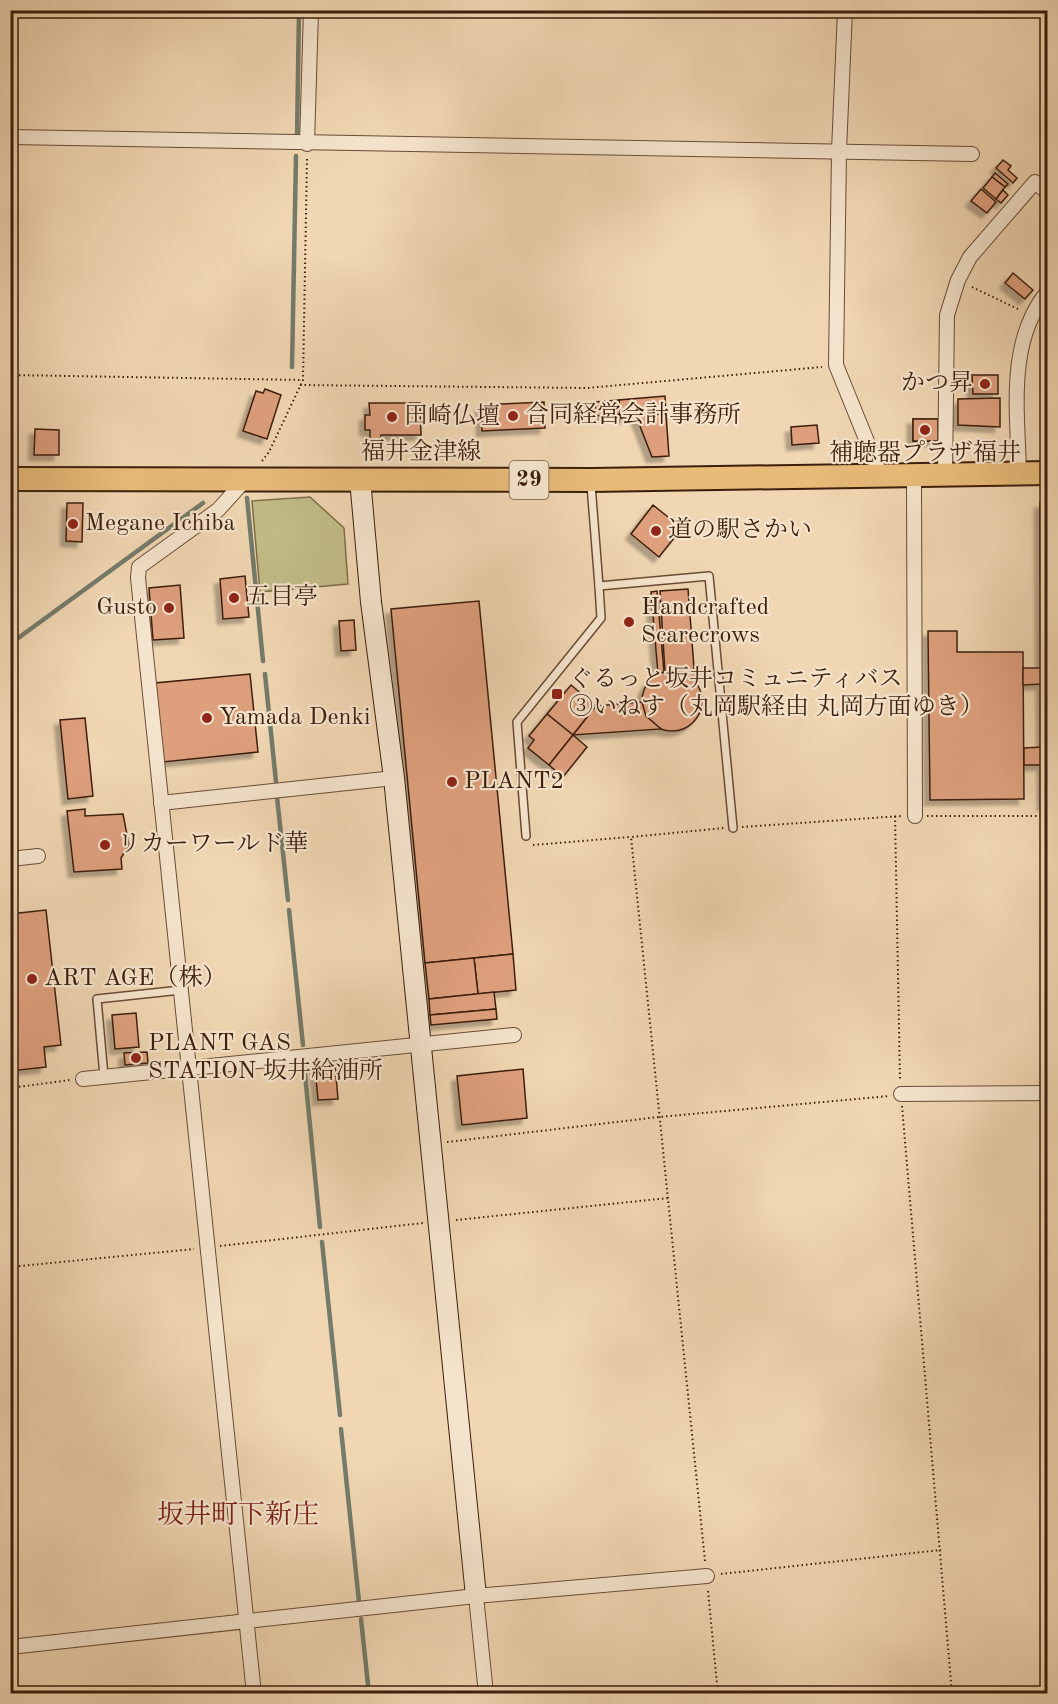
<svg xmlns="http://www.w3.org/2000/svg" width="1058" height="1704" font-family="'Old Standard TT','Noto Serif JP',serif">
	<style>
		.green { fill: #c1bc87; stroke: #7e6d49; stroke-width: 1.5 }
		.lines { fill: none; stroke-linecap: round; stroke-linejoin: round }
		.stream { stroke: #747b6a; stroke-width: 4.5 }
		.building { fill: #de9f7d; stroke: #3c1e0b; stroke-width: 1.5; filter: url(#shadow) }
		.lane-casing { stroke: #694c35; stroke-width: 10 }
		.street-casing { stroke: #694c35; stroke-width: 16 }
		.secondary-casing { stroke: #3c1e0b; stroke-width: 22 }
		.primary-casing { stroke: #3c1e0b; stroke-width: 26 }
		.path { stroke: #3c1e0b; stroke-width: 2; stroke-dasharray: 1.5 3; stroke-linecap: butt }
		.lane { stroke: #f5e4cd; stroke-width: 7 }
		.street { stroke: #f5e4cd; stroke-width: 14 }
		.secondary { stroke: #f5e4cd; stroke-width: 20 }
		.primary { stroke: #e8bb79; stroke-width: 22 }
		.poi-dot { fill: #8f2418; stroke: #f5e4cd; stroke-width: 2 }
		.labels { text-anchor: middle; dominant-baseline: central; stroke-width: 4.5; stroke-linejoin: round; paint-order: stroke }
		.shield { fill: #f5e4cd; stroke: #745945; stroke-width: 1.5 }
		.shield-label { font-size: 22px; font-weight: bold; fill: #3c1e0b }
		.poi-label { font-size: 24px; fill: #3c1e0b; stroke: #f5e4cd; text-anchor: start }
		.street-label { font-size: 24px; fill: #3c1e0b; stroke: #f5e4cd }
		.quarter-label { font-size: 27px; fill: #7a1f14; stroke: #f5e4cd }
	</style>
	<defs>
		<filter id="shadow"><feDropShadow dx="-5.5" dy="5.5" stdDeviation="1.5" flood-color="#0004"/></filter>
	</defs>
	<rect width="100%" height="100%" fill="#f0d6b2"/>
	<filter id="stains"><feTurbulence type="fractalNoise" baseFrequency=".00333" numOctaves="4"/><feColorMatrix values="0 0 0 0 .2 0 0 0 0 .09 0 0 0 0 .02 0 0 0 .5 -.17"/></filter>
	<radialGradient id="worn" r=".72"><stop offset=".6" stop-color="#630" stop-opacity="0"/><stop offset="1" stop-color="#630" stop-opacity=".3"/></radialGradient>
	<polygon class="green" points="310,497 344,528 348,584 260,592 252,501"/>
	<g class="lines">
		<g class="stream">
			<polyline points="297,137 299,10"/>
			<polyline points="292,367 296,156"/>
			<polyline points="247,498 263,661"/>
			<polyline points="10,644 203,503"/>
			<polyline points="265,674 276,782"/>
			<polyline points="277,797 288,900"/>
			<polyline points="289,910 303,1045"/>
			<polyline points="304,1064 320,1227"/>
			<polyline points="322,1242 340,1415"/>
			<polyline points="341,1429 359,1602"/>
			<polyline points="361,1619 369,1694"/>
		</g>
	</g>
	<g class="building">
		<polygon points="1003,160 1011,166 1008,170 1017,178 1013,183 996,168"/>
		<polygon points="995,173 1008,184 1005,187 992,177"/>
		<polygon points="992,177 1005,187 996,199 983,188"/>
		<polygon points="981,189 996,202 987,213 971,201"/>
		<polygon points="1003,190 1008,195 1001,203 996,199"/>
		<polygon points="1013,273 1033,290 1025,299 1005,283"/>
		<polygon points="972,375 998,375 998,394 973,394"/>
		<polygon points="265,389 281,395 267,439 243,431 256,391 263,393"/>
		<polygon points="665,396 666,414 620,418 619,400"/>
		<polygon points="1000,398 1000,427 958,425 958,399"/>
		<polygon points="619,400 620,414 596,416 595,402"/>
		<polygon points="544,402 545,428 482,431 481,405"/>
		<polygon points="369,403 420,403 421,435 381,435 380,440 370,440 370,430 365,430 365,415 370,415"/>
		<polygon points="666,414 669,456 652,457 636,416"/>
		<rect x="913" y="419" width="25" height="22"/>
		<rect x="913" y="419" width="25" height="22"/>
		<polygon points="817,425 819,443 792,445 791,427"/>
		<polygon points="35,429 59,430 59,455 34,455"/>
		<polygon points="1048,502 1048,548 1040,548 1040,503"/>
		<polygon points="67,503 83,503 82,542 66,541"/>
		<polygon points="653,505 682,528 659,557 631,534"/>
		<polygon points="1040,548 1048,548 1048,805 1043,805"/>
		<polygon points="245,576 249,617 223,619 220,579"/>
		<polygon points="180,585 184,638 153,640 149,588"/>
		<polygon points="688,589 695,681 678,671 665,672 660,591"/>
		<polygon points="657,591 664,672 658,674 651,592"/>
		<polygon points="479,601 513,954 425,963 391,609"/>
		<polygon points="354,620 356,650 341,651 339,621"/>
		<polygon points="928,631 957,631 957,652 1023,652 1024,799 930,800"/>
		<polygon points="1023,668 1041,668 1042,684 1023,685"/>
		<circle cx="672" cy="701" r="30"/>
		<polygon points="250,674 258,752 163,762 155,683"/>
		<polygon points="571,685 596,706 573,735 547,714"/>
		<polygon points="642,702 646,716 661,729 573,735 596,706"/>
		<polygon points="547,714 573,735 549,765 528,748 534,740 529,736"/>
		<polygon points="85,718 93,796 68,799 60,720"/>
		<polygon points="573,735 587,747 563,777 549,765"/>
		<polygon points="1042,747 1042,765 1024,765 1024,748"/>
		<polygon points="85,809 85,816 123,814 129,845 121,858 122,869 74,872 67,811"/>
		<polygon points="46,910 61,1045 44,1047 46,1067 10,1071 10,914"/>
		<polygon points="513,954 516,990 478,994 474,958"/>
		<polygon points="474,958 478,994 429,999 425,963"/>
		<polygon points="494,992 496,1009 430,1015 429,999"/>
		<polygon points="496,1009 497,1019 431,1025 430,1015"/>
		<polygon points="136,1013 139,1047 115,1049 112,1015"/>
		<polygon points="147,1052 148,1063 125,1065 124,1053"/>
		<polygon points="335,1064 338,1099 318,1100 315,1066"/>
		<polygon points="523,1069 527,1118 462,1125 457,1076"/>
	</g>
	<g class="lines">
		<g class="lane-casing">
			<g id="lane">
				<polyline points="591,485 599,586 709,576 733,828"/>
				<polyline points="526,836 517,722 601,618 599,586"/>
				<polyline points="104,1076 97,999 181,990"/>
			</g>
		</g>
		<g class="street-casing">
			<g id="street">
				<polyline points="845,10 839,151 836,365 881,476"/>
				<polyline points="10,137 972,154"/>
				<polyline points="307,144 311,10"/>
				<path d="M1019 473C1018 414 1006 341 1048 291"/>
				<polyline points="945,474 947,315 958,280 970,257 1035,182 1048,193"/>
				<polyline points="914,475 915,816"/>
				<polyline points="246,479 218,510 139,567 138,578 254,1694"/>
				<polyline points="161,803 394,778"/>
				<polyline points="10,859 38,856"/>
				<polyline points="83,1079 514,1035"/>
				<polyline points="901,1094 1048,1093"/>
				<polyline points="476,1596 486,1694"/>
				<polyline points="10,1647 476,1596 707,1576"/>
			</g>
		</g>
		<g class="secondary-casing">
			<polyline id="secondary" points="360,479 371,602 394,778 476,1596"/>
		</g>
		<g class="primary-casing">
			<polyline id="primary" points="10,479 591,480 1048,473"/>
		</g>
		<g class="path">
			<polyline points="972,287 1020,310"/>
			<polyline points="10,375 303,380"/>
			<polyline points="300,385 587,388 822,367"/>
			<polyline points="262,461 269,452 303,380 307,158"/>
			<polyline points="895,816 900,1080"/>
			<polyline points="927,816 1048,816"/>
			<polyline points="742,827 901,816"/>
			<polyline points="533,845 629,837"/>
			<polyline points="10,1088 70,1080"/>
			<polyline points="902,1106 952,1694"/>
			<polyline points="447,1142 659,1117 889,1096"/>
			<polyline points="456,1220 668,1198"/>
			<polyline points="220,1246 423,1223"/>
			<polyline points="10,1267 194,1249"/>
			<polyline points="705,1561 631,837 724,828"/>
			<polyline points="721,1574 941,1550"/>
			<polyline points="708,1591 718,1694"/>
			<polyline points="10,1620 12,1634"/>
			<polyline points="15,1661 18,1694"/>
		</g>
		<use href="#lane" class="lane"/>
		<use href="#street" class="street"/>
		<use href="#secondary" class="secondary"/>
		<use href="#primary" class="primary"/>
	</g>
	<g class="poi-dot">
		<circle cx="985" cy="384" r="6"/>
		<circle cx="513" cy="416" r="6"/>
		<circle cx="392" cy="417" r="6"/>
		<circle cx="925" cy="430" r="6"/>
		<circle cx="73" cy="524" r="6"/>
		<circle cx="656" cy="531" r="6"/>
		<circle cx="234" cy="598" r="6"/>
		<circle cx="169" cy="608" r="6"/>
		<circle cx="629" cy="622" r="6"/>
		<rect x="551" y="688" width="12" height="12" rx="3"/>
		<circle cx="207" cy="718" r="6"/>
		<circle cx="452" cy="782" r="6"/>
		<circle cx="105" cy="845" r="6"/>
		<circle cx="32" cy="979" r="6"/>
		<circle cx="136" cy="1058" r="6"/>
	</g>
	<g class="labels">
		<rect class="shield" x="509.5" y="461" width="39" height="38" rx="4.5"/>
		<g class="shield-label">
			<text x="529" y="480">29</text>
		</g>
		<g class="poi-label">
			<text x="973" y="384" text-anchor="end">かつ昇</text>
			<text x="525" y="416">合同経営会計事務所</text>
			<text x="404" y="417">田崎仏壇</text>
			<text x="925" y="454" text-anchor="middle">補聴器プラザ福井</text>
			<text x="85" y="524">Megane Ichiba</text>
			<text x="668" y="531">道の駅さかい</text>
			<text x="246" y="598">五目亭</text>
			<text x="157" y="608" text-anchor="end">Gusto</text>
			<text x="641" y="608">Handcrafted<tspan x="641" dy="28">Scarecrows</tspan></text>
			<text x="569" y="680">ぐるっと坂井コミュニティバス<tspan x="569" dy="28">③いねす（丸岡駅経由 丸岡方面ゆき）</tspan></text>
			<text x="219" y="718">Yamada Denki</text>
			<text x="464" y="782">PLANT2</text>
			<text x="117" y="845">リカーワールド華</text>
			<text x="44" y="979">ART AGE（株）</text>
			<text x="148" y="1044">PLANT GAS<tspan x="148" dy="28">STATION 坂井給油所</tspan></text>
		</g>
		<g class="street-label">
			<text x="421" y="453">福井金津線</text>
		</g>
		<g class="quarter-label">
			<text x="238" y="1515">坂井町下新庄</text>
		</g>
	</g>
	<rect width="1058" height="1704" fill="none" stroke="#f0d6b2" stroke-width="36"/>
	<rect x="12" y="12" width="1034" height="1680" fill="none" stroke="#3c1e0b" stroke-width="3"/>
	<rect x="18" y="18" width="1022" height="1668" fill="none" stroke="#3c1e0b" stroke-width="1.5"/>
	<rect width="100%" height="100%" filter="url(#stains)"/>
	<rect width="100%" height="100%" fill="url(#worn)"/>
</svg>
